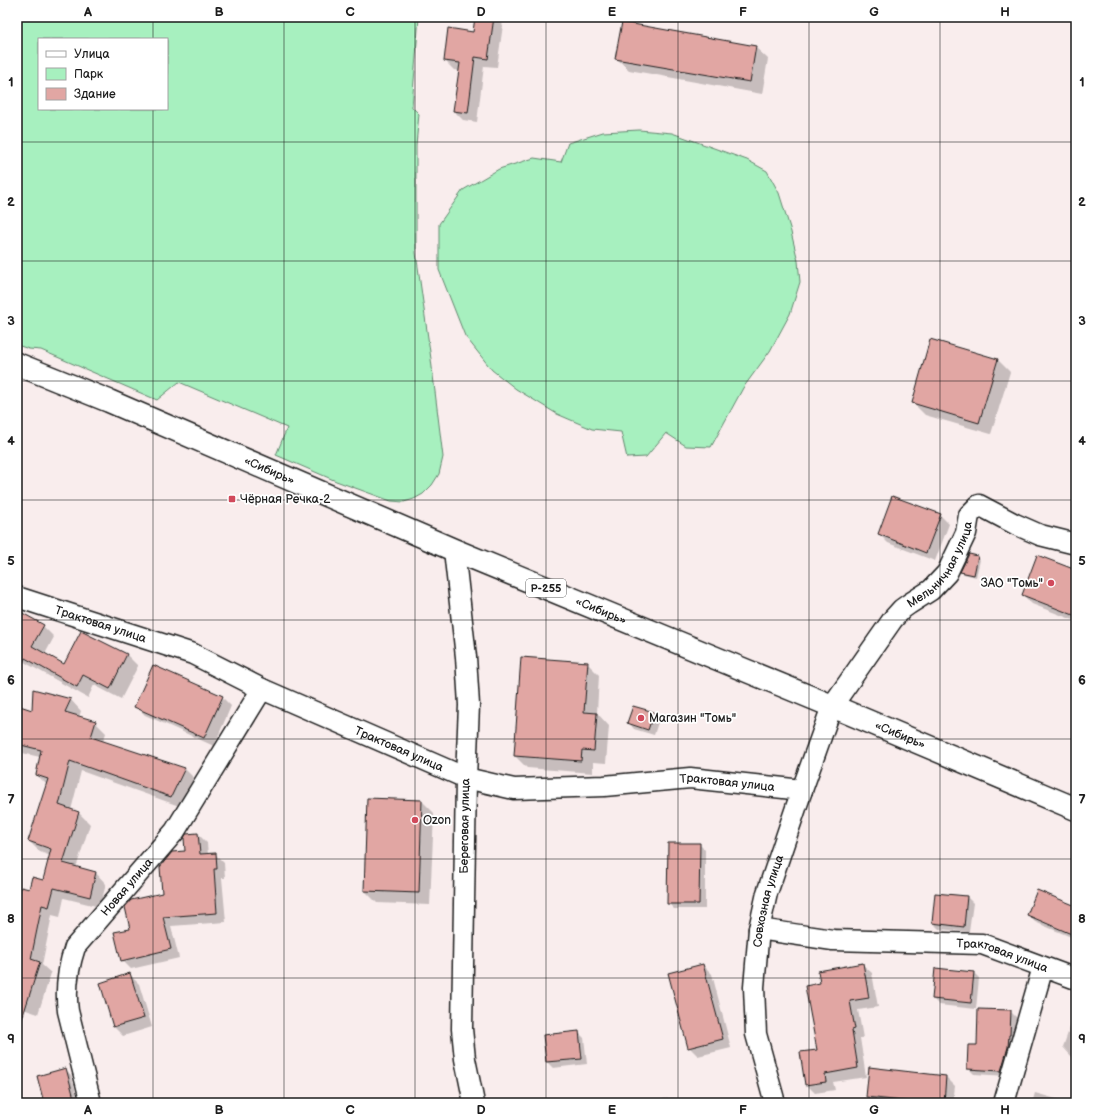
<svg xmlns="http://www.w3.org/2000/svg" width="1093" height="1120" font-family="'Balsamiq Sans',sans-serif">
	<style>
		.green { fill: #a7f0bf; stroke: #62866e; fill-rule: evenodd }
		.shadow { fill: #0003 }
		.building { fill: #e1a6a3; stroke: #1c1c1c }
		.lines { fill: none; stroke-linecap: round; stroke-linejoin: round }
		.minor-casing { stroke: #1c1c1c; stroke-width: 23 }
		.highway-casing { stroke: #1c1c1c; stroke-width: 25 }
		.minor { stroke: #fff; stroke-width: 20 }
		.highway { stroke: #fff; stroke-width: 22 }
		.grid { fill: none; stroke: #1c1c1c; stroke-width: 1; stroke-opacity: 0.55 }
		.poi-dot { fill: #d1495b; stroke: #fff; stroke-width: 1.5 }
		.labels { text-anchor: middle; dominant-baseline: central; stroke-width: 3.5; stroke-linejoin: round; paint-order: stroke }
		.shield { fill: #fff; stroke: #606060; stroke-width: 1 }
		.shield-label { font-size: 11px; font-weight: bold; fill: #1c1c1c }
		.street-label { font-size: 12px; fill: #1c1c1c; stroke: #fff }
		.poi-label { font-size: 12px; fill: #1c1c1c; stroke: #fff; text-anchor: start }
		.neatline { fill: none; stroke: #1c1c1c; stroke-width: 1.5 }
		.grid-label { font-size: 13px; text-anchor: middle; font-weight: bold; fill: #1c1c1c }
	</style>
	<rect width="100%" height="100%" fill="#f9eded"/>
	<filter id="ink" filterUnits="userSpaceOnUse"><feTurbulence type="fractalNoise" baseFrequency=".025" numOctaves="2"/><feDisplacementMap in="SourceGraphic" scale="8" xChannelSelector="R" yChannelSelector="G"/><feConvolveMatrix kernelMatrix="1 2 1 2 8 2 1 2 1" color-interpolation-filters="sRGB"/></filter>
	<g filter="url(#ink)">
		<g class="green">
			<path d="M17 17H419L412 107 419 114 416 145V253L431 359 443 457 439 474 432 485 423 494 414 499 404 502 391 501 336 481 276 455 287 428 179 382 157 400 41 350 29 349 17 345ZM39 39H167V109H39Z"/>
			<polygon points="639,130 672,133 747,160 767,171 779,193 790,228 798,261 800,282 790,314 770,351 743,388 711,447 686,446 666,433 646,457 627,458 621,432 592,429 557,414 516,389 492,370 465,336 439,270 439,224 463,190 499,169 534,158 561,162 568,143 603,132"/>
		</g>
		<g class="shadow">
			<polygon points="476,17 494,17 503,25 497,67 484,66 477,122 463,120 454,111 460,71 454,70 445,61 474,33"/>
			<polygon points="755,47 768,59 762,94 629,70 616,58"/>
			<polygon points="998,360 1010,372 991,434 925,415 913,403"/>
			<polygon points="940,515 949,524 935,561 888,543 879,534"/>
			<polygon points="977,557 980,560 976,577 964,574 962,571"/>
			<polygon points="1076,571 1076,621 1032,604 1023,595"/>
			<polygon points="17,611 43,626 54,637 45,654 65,665 82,632 127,655 138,666 121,699 94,685 88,698 17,658"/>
			<polygon points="587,663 599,675 597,713 609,726 606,763 593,762 593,773 527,768 515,756"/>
			<polygon points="34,690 71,700 81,711 79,717 95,722 106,733 103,742 185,769 196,780 182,807 81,771 71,810 79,813 90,824 76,868 96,873 106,884 100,907 64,898 60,917 52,915 42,965 51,973 38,1014 17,1007 17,906 30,891 44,882 51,856 40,852 29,841 47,785 37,775 40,757 18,752 17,756 17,706 33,711"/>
			<polygon points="222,697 231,706 214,746 145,715 136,706"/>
			<polygon points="653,713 659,719 654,735 634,729 629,723"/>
			<polygon points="422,801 434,813 430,905 377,903 365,891"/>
			<polygon points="198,834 207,843 208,855 215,854 224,863 225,878 222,878 226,922 171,926 179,958 131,969 122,960 131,930 163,893 186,852"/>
			<polygon points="699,844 705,850 705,909 674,909 668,903"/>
			<polygon points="936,894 967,897 973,903 969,932 939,929 933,923"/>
			<polygon points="1076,907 1076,939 1035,922 1028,915"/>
			<polygon points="862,964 872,973 878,1007 858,1010 863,1038 860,1038 866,1077 833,1082 835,1090 815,1093 806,1084 818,1050 821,984"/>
			<polygon points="703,965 712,974 731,1048 698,1056 689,1047"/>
			<polygon points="973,972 979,978 976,1009 939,1005 933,999"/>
			<polygon points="130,975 139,984 152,1027 123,1036 114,1027"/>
			<polygon points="1010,1011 1016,1017 1016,1040 1007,1076 974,1074 968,1068 978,1046"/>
			<polygon points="1075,1013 1076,1014 1076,1059 1073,1058 1063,1047"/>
			<polygon points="578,1032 584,1038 587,1064 553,1068 547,1062"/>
			<polygon points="65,1069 71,1075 79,1103 45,1103"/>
			<polygon points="946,1077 955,1086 953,1103 873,1103 867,1097"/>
			<polygon points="1035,1093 1060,1100 1063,1103 1032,1103"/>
			<polygon points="673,1098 679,1103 620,1103"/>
		</g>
		<g class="building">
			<polygon points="475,17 494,17 488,59 475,57 468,113 453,111 460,63 444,61 448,28 473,32"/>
			<polygon points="622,22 756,46 750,82 615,59"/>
			<polygon points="930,339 998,359 979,423 912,403"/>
			<polygon points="892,496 941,514 926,553 878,534"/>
			<polygon points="969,554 978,556 974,575 960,572"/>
			<polygon points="1037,555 1076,570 1076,616 1022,595"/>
			<polygon points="17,610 44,625 32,646 64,664 81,631 127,654 110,689 83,675 77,687 25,658 17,673"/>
			<polygon points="521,657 588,662 584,712 597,713 594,751 582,750 581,761 514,756"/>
			<polygon points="153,665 223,696 204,738 134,707"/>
			<polygon points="33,689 71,699 65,712 96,721 91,737 185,768 171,797 70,761 59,805 79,812 63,863 96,872 90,897 54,888 49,907 42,905 31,959 40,962 20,1025 17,1024 17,902 21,887 29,889 32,877 43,880 51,849 28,841 48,779 36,775 41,750 17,744 17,705 32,710"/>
			<polygon points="633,706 654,712 648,730 627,723"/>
			<polygon points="367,798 422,800 419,893 364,891"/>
			<polygon points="198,833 200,854 216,853 217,869 214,869 217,913 163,917 171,949 121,961 114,932 130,929 125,907 131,900 162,893 160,867 172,852 185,851 184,838 186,834"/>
			<polygon points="668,843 700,843 699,904 667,904"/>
			<polygon points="1037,890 1076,906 1076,936 1027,915"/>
			<polygon points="935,893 967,896 964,927 932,923"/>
			<polygon points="863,963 869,998 850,1001 855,1029 852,1030 858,1068 825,1074 826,1082 805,1085 800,1052 817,1050 805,986 820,983 818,971"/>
			<polygon points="703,964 723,1039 688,1048 668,973"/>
			<polygon points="935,968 974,972 971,1003 932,999"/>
			<polygon points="130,973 144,1018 113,1027 100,983"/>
			<polygon points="978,1009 1011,1010 1010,1035 1009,1035 1008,1047 1001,1071 967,1069 968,1045 977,1045"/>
			<polygon points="579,1031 582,1059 546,1062 543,1035"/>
			<polygon points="869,1067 946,1076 944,1103 921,1103 866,1097"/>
			<polygon points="66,1068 74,1098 66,1101 66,1103 44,1103 37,1076"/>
		</g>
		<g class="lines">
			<g class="minor-casing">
				<g id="minor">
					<polyline points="454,550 466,657 469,705 466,778 462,1029 465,1059 474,1103"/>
					<path id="s1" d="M17 597 193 654 262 689 466 778 514 789 604 786 690 778 802 790"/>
					<path id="s2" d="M759 929 833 940 982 944 1076 979"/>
					<path id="s3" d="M91 1103 68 1011C65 989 68 968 75 947L175 831 262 689"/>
					<path id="s4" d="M775 1103 756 1034 754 987 759 929 767 893 802 790 832 706 893 619 902 609 909 604 931 590 947 573 966 533 969 515 979 505 1015 524 1040 535 1076 544"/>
					<polyline points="1004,1103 1043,967"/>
				</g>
			</g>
			<g class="highway-casing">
				<g id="highway">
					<path id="s5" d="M17 364 109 401 454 550 832 706 1076 809"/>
				</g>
			</g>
			<use href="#minor" class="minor"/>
			<use href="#highway" class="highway"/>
		</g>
	</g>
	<path class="grid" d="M153 17V39M284 17V1103M415 17V1103M546 17V1103M678 17V1103M809 17V1103M940 17V1103M153 109V1103M17 142H1076M17 261H1076M17 381H1076M17 500H1076M17 620H1076M17 739H1076M17 859H1076M17 978H1076"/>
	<g class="poi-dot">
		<rect x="228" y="495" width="8" height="8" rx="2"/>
		<circle cx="1051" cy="583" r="4"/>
		<circle cx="641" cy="718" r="4"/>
		<circle cx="415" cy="820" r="4"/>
	</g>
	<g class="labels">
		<rect class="shield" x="526" y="579" width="40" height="18" rx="3"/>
		<g class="shield-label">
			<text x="546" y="588">Р-255</text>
		</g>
		<g class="street-label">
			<text stroke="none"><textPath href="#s5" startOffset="274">«Сибирь»</textPath></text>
			<text stroke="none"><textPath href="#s4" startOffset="592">Мельничная улица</textPath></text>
			<text stroke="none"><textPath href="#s5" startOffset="634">«Сибирь»</textPath></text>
			<text stroke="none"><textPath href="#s1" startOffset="88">Трактовая улица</textPath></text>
			<text stroke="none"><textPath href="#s5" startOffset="958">«Сибирь»</textPath></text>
			<text stroke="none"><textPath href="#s1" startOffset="412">Трактовая улица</textPath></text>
			<text stroke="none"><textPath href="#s1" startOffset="748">Трактовая улица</textPath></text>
			<text transform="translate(465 826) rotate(-89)">Береговая улица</text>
			<text stroke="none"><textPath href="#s3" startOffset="239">Новая улица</textPath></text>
			<text stroke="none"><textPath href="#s4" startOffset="206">Совхозная улица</textPath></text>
			<text stroke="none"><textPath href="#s2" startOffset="246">Трактовая улица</textPath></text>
		</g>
		<g class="poi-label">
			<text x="240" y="499">Чёрная Речка-2</text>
			<text x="1043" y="583" text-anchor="end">ЗАО "Томь"</text>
			<text x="649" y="718">Магазин "Томь"</text>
			<text x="423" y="820">Ozon</text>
		</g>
	</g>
	<rect width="1093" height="1120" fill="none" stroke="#fff" stroke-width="44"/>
	<rect x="38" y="38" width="130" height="72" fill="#ffffff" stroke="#a4a4a4"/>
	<rect x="46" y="51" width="20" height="6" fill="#ffffff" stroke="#a4a4a4"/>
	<text x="74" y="58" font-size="12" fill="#1c1c1c">Улица</text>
	<rect x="46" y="68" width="20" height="12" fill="#a7f0bf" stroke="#a4a4a4"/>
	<text x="74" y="78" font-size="12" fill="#1c1c1c">Парк</text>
	<rect x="46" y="88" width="20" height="12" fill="#e1a6a3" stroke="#a4a4a4"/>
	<text x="74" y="98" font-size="12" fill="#1c1c1c">Здание</text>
	<rect x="22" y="22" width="1049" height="1076" class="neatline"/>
	<g class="grid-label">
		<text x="88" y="16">A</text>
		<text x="219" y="16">B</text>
		<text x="350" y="16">C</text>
		<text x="481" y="16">D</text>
		<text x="612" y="16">E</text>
		<text x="743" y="16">F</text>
		<text x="874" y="16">G</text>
		<text x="1005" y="16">H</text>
		<text x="11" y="86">1</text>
		<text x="1082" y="86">1</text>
		<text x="11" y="206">2</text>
		<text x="1082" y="206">2</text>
		<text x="11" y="325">3</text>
		<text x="1082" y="325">3</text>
		<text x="11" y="445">4</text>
		<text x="1082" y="445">4</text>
		<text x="11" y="565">5</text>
		<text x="1082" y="565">5</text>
		<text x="11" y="684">6</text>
		<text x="1082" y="684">6</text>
		<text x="11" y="804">7</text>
		<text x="1082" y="804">7</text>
		<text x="11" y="923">8</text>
		<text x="1082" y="923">8</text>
		<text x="11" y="1043">9</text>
		<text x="1082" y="1043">9</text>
		<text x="88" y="1114">A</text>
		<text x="219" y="1114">B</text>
		<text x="350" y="1114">C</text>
		<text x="481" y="1114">D</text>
		<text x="612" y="1114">E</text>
		<text x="743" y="1114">F</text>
		<text x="874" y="1114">G</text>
		<text x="1005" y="1114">H</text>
	</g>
</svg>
